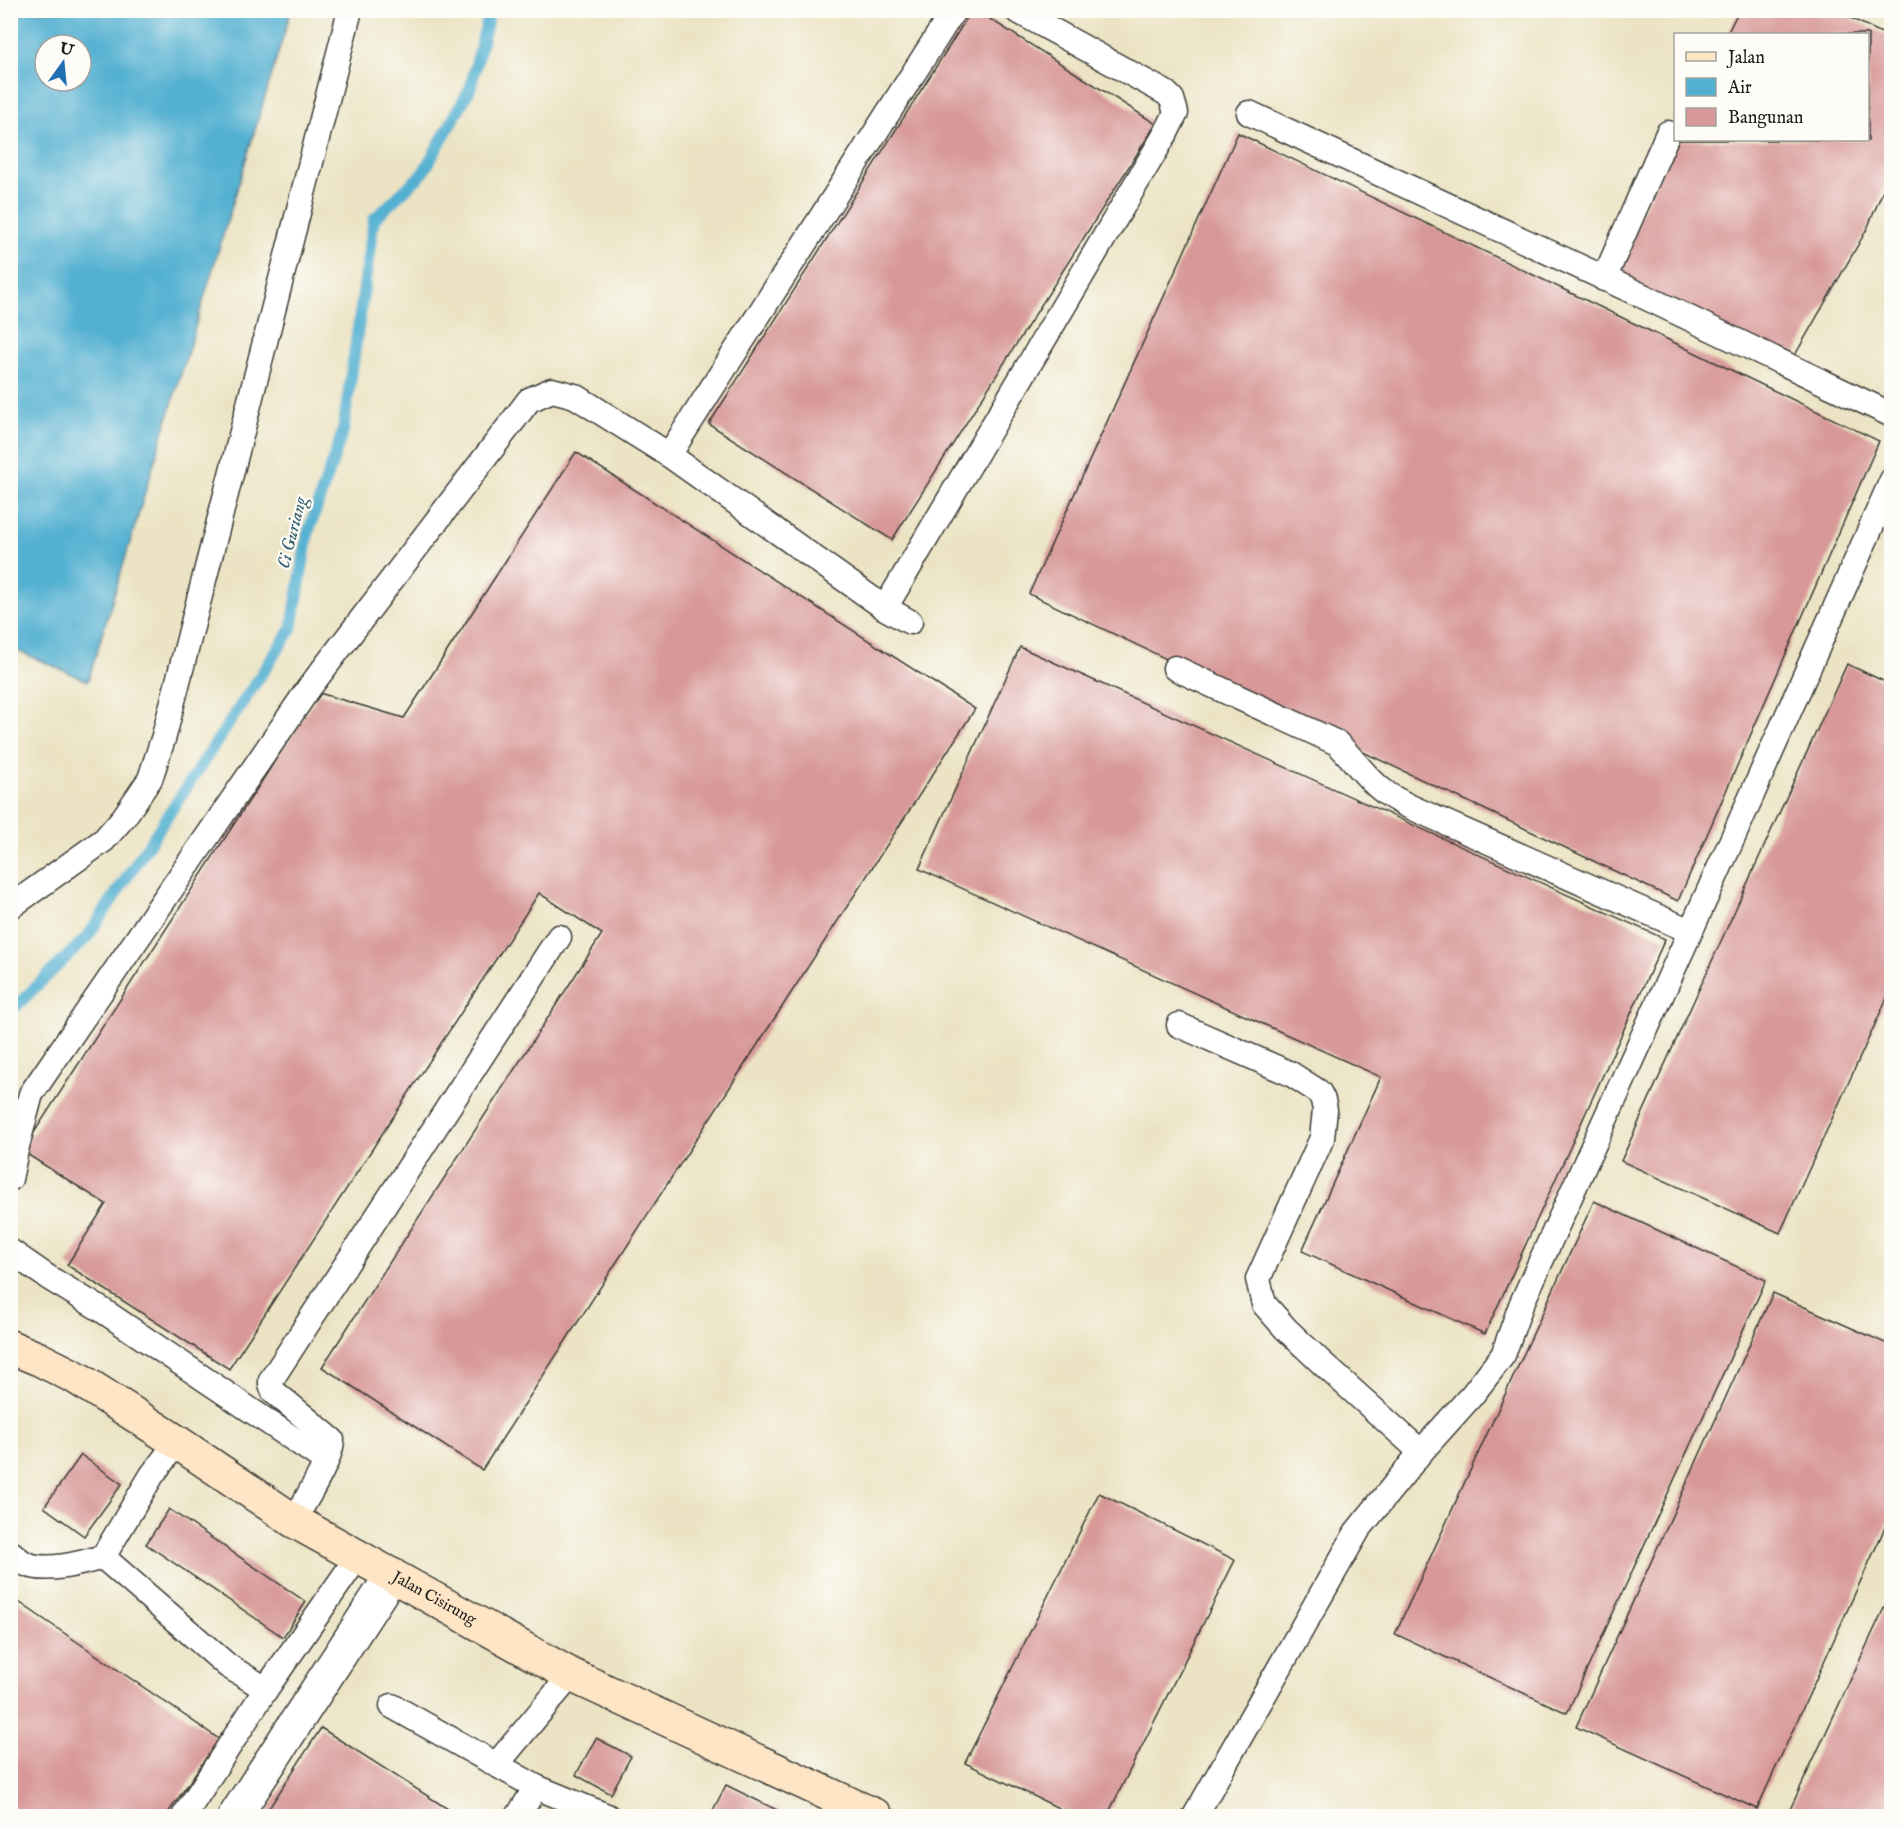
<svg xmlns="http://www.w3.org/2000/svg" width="1902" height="1827" font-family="'IM FELL English',serif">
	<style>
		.water { fill: #52b0d1; stroke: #376676; stroke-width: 1.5; fill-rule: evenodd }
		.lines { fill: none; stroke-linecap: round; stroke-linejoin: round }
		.stream { stroke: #52b0d1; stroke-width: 12 }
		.building { fill: #d79897 }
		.service-casing { stroke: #3b3a35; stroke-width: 27 }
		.minor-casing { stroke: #3b3a35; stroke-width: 36 }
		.secondary-casing { stroke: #3b3a35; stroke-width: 36 }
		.service { stroke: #fff; stroke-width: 24 }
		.minor { stroke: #fff; stroke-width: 33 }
		.secondary { stroke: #fde5c5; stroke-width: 33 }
		.labels { text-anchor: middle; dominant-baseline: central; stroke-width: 4.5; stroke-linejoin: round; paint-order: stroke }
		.street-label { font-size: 16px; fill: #1c1c1c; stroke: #fdfcf7 }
		.water-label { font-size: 18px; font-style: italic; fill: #345f6d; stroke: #fdfcf7 }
	</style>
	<rect width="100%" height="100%" fill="#fdfcf7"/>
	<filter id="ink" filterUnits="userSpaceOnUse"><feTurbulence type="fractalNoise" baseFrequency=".0167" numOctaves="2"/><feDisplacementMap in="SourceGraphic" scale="12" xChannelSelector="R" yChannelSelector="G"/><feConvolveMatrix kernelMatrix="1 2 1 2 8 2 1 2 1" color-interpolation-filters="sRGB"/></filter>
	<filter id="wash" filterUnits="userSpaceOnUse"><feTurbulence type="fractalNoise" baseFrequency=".008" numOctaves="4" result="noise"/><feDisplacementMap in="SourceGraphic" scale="24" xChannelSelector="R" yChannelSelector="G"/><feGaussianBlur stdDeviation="1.35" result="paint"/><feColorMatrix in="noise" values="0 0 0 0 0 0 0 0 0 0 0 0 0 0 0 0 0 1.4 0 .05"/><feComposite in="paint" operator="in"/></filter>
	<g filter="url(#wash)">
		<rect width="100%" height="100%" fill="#ebe3c3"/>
		<path class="water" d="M10 11H291L88 681 11 648ZM45 45H81V81H45Z"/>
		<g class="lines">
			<polyline class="stream" points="10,1012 88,936 292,628 308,533 343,431 374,219 423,173 470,89 490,10"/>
		</g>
		<g id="blocks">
			<g class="building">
				<polygon points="972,10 976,10 1156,124 892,540 709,424"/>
				<polygon points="1739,10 1834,10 1892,38 1892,169 1867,229 1791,362 1611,276 1677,140 1868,140 1868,34 1727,34"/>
				<polygon points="1238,133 1879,441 1678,901 1029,594"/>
				<polygon points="576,452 975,709 482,1470 322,1367 602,934 539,893 229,1369 67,1265 106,1204 22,1151 319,693 404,718"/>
				<polygon points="1020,647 1665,939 1485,1334 1302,1251 1381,1077 919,869"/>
				<polygon points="1847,664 1892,685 1892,987 1780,1233 1621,1161"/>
				<polygon points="1594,1201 1766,1280 1567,1713 1395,1634"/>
				<polygon points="1773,1293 1892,1346 1892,1512 1757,1809 1576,1727"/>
				<polygon points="81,1455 122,1484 84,1536 44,1507"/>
				<polygon points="1099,1493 1235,1560 1107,1816 1075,1816 965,1763"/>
				<polygon points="169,1509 306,1602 283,1637 146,1544"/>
				<polygon points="1892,1591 1892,1816 1787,1816"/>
				<polygon points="10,1596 219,1739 166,1816 10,1816"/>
				<polygon points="321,1728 459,1816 264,1816"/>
				<polygon points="596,1738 631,1756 611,1794 576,1775"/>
				<polygon points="726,1785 789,1816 710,1816"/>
			</g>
		</g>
	</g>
	<g filter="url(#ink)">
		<use href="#blocks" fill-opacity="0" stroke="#3b3a35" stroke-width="1.5"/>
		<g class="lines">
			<g class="service-casing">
				<g id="service">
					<polyline points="1249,113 1645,297 1892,415"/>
					<polyline points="1604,279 1668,133"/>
					<polyline points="669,455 954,10"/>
					<polyline points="885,608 1166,133 1176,113 1172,99 1166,93 1016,10"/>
					<path d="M1175 668 1337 743C1354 759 1367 780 1386 793 1392 798 1400 801 1406 805L1690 931"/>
					<polyline points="10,907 104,840 124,817 150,779 164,736 350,10"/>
					<polyline points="1179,1025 1291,1074 1319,1092 1323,1100 1325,1110 1322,1138 1258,1279 1264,1304 1286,1329 1323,1364 1421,1452"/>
					<polyline points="10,1179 16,1150 31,1094 309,688 529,400 552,390 575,396 669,455 885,608 910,622"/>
					<polyline points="10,1251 49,1278 102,1310 326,1461"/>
					<polyline points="177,1442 152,1475 103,1557 228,1666 266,1689 184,1816"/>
					<path d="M294 1521C304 1502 332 1459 332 1440L274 1392 271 1385V1380L559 937"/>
					<path d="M10 1552C15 1556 21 1562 26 1564 47 1573 82 1563 103 1557"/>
					<polyline points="266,1689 358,1556"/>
					<polyline points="392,1706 536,1787 607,1816"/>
					<polyline points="496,1765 571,1675"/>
					<polyline points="518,1816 536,1787"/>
					<polyline points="1195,1816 1358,1530 1421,1452 1472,1395 1503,1355 1521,1305 1731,842 1892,480"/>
				</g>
			</g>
			<g class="minor-casing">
				<polyline id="minor" points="235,1816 392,1575"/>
			</g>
			<g class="secondary-casing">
				<g id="secondary">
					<path id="s1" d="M10 1347 39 1359 77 1378 177 1442 294 1521 571 1675 876 1816"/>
				</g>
			</g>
			<use href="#service" class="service"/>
			<use href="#minor" class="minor"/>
			<use href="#secondary" class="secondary"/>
		</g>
	</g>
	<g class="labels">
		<g class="street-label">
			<text stroke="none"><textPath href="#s1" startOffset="494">Jalan Cisirung</textPath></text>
		</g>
		<g class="water-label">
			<text transform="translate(293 533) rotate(-76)">Ci Guriang</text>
		</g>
	</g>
	<rect width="1902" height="1827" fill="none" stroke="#fdfcf7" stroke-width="36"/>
	<rect x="1674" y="33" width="195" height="108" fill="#fdfcf7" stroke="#a3a29f" stroke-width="1.5"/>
	<rect x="1686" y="52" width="30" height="9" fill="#fde5c5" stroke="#a3a29f" stroke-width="1.5"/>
	<text x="1728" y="63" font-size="18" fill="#1c1c1c">Jalan</text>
	<rect x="1686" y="78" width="30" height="18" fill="#52b0d1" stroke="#a3a29f" stroke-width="1.5"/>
	<text x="1728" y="93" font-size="18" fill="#1c1c1c">Air</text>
	<rect x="1686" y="108" width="30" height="18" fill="#d79897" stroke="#a3a29f" stroke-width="1.5"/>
	<text x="1728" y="123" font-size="18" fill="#1c1c1c">Bangunan</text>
	<g transform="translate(63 63) rotate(15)"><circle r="28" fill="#fdfcf7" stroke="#a3a29f" stroke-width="1.5"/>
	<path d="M0-4.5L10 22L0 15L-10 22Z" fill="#1f6fb2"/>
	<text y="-9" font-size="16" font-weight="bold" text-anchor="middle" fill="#1c1c1c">U</text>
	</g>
</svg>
